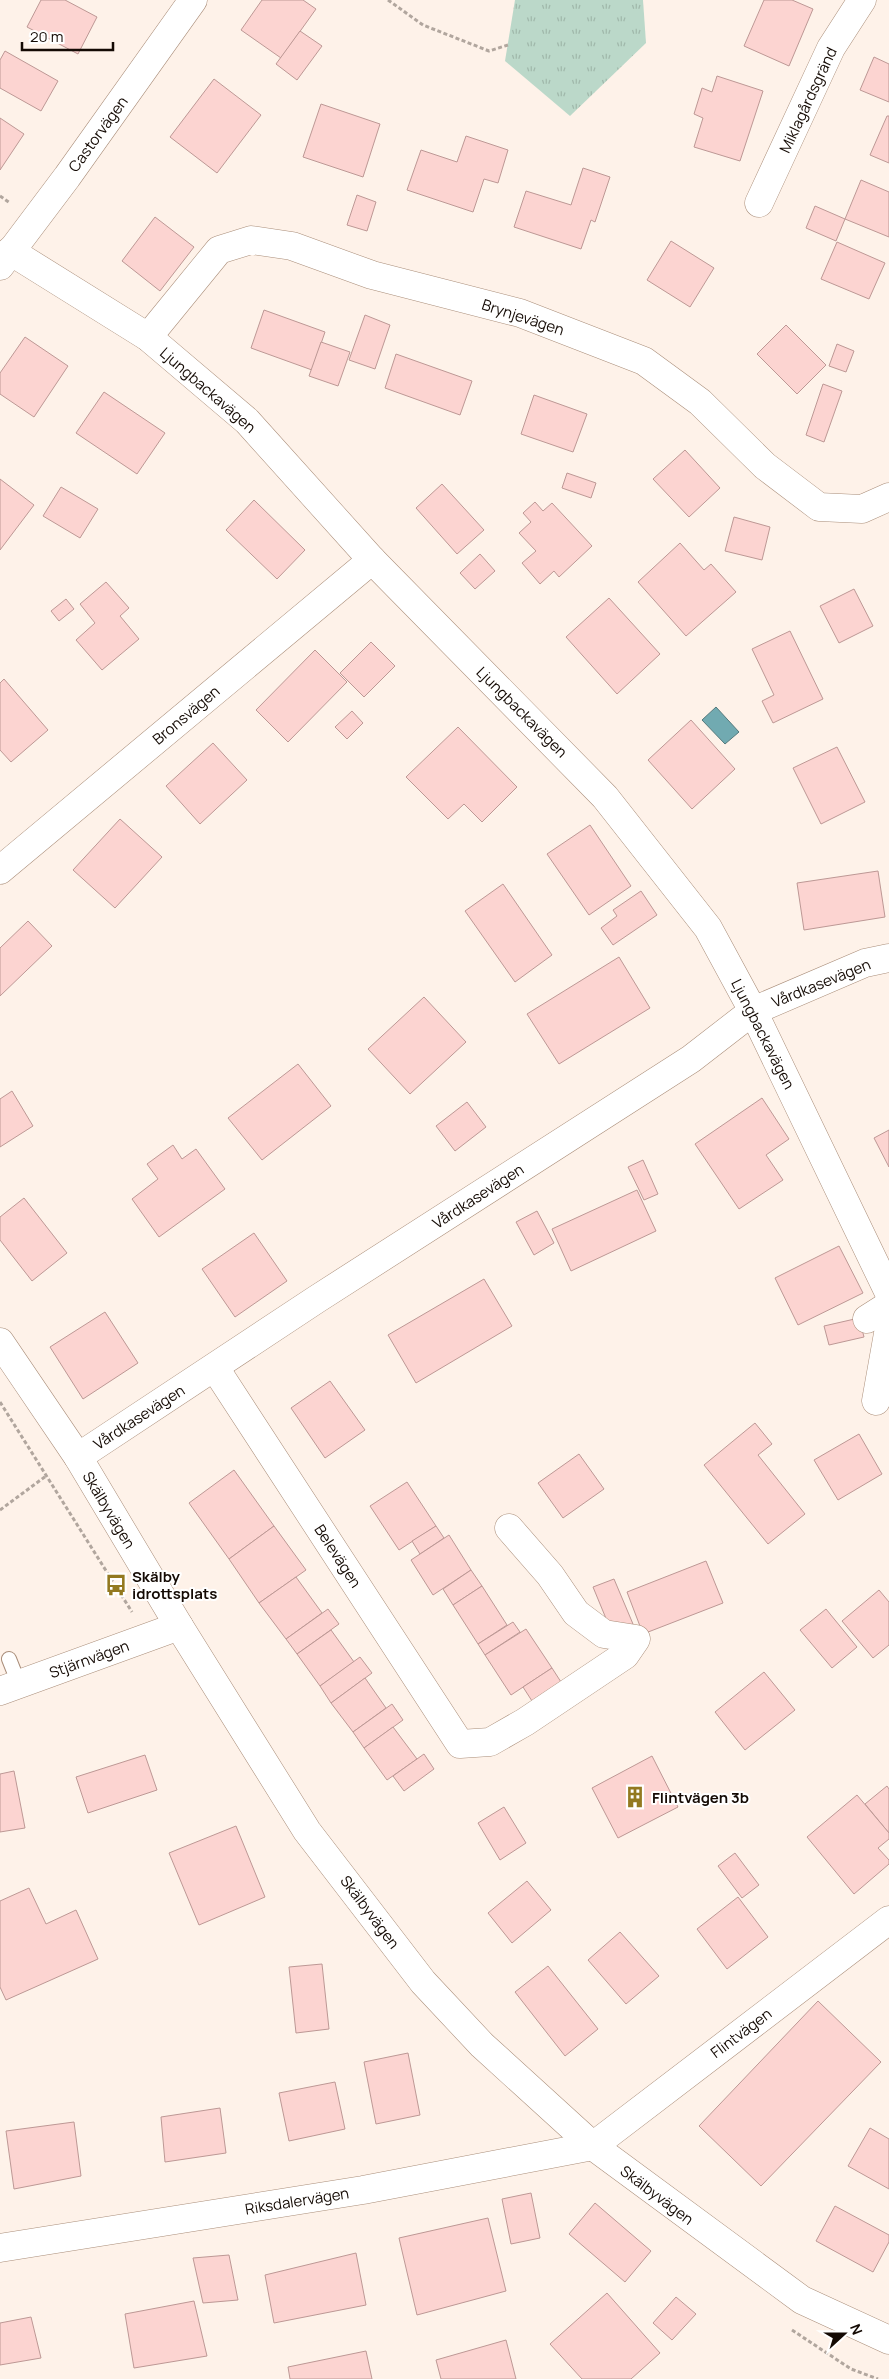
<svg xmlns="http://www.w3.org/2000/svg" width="889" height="2379" font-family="Manrope,sans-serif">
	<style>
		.grass { fill: url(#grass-tufts) }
		.water { fill: #71aab1; stroke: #557a7d }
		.building { fill: #fcd4d1; stroke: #bd9895 }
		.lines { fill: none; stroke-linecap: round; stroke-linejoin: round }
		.service-casing { stroke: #aa8e7a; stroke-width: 16 }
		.minor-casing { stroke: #aa8e7a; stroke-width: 29 }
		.tertiary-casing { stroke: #aa8e7a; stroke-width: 29 }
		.path { stroke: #b1a69e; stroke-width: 3; stroke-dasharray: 4 2.5; stroke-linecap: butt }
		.service { stroke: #fff; stroke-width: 14 }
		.minor { stroke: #fff; stroke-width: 28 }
		.tertiary { stroke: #fff; stroke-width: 28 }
		.labels { text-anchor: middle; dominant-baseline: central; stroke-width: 4; stroke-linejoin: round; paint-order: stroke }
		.street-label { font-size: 15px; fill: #140a04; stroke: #fff }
		.poi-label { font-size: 15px; font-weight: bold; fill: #140a04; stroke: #fff; text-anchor: start }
	</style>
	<defs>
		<pattern id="grass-tufts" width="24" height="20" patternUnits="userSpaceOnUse" patternTransform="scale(1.25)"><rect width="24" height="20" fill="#bbd8c9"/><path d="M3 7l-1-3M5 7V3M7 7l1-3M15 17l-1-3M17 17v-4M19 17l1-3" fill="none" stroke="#a0b8ab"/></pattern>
	</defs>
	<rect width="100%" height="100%" fill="#fef2e9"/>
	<polygon class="grass" points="515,0 643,0 646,43 570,116 505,61"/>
	<polygon class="water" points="716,707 739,732 725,744 702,720"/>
	<g class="building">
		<polygon points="41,0 65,0 97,17 78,54 27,27"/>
		<polygon points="262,0 303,0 316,9 281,58 241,30"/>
		<polygon points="764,0 792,0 813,9 789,66 744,46"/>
		<polygon points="300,31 322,46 297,80 276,64"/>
		<polygon points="5,51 58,81 41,111 0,88 0,60"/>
		<polygon points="874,57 889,64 889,102 860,90"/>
		<polygon points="717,76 763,91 740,161 694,147 703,118 694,114 702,88 712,92"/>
		<polygon points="214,79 261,115 217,173 170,137"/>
		<polygon points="321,104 380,124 363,177 303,157"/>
		<polygon points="887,116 889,116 889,163 870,155"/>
		<polygon points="0,118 24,134 0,170"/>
		<polygon points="466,136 508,150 498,183 484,179 473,212 407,190 421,150 457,162"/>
		<polygon points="583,168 610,177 595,222 591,220 581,249 514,227 526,191 571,205"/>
		<polygon points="861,180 889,192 889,237 845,219"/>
		<polygon points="357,195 376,202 367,231 347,225"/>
		<polygon points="815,206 845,219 836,241 806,228"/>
		<polygon points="155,217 194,247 160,291 122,261"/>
		<polygon points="671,241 714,268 690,307 647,280"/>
		<polygon points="837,242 885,263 869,299 821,279"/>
		<polygon points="264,310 325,332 312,370 251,348"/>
		<polygon points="365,315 390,325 375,369 349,360"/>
		<polygon points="786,325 826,365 797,394 757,354"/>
		<polygon points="25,337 68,366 34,417 0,394 0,373"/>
		<polygon points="321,342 350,352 338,386 309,376"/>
		<polygon points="837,344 854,351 846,372 829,366"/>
		<polygon points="396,354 472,381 460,415 385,388"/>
		<polygon points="823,384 842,391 824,442 806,435"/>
		<polygon points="104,392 165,433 137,474 76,433"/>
		<polygon points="534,395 587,414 573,452 521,434"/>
		<polygon points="685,450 720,488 689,517 653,479"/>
		<polygon points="567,473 596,483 591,498 562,488"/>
		<polygon points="0,479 34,505 0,550"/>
		<polygon points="442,484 484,530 457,554 416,508"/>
		<polygon points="61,487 98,509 80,538 43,516"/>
		<polygon points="254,500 305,550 277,579 226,530"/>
		<polygon points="535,502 543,511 552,503 592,546 559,577 554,571 540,584 522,563 536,551 519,533 531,522 523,513"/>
		<polygon points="734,517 770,527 762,560 725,551"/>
		<polygon points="680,543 704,570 711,564 736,592 686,636 638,582"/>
		<polygon points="480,554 495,571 475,589 460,573"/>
		<polygon points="106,582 129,608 120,616 139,639 102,670 76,640 95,623 80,604"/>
		<polygon points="854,589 873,626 839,643 820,606"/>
		<polygon points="609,598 660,654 617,694 566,637"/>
		<polygon points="66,599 74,609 59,621 51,611"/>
		<polygon points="790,631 823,699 773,723 762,701 774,695 752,649"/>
		<polygon points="371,642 395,666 364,697 340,673"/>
		<polygon points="315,650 347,682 288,742 256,710"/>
		<polygon points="4,679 48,730 11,762 0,750 0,683"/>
		<polygon points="352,711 363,723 347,739 335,727"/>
		<polygon points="691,720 735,769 692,809 648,760"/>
		<polygon points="458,727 517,787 482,822 464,804 448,819 406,777"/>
		<polygon points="213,743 247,780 200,824 166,786"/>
		<polygon points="837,747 865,802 821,824 793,768"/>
		<polygon points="120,819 162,857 115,908 73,870"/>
		<polygon points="590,825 631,886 589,915 547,854"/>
		<polygon points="878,871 885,917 804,930 797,883"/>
		<polygon points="503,884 552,955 515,982 465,911"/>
		<polygon points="641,891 657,915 613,945 601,928 617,916 613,910"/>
		<polygon points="28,921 52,946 0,996 0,948"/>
		<polygon points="619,957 650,1008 559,1064 527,1014"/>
		<polygon points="424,997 466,1042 410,1094 368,1049"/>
		<polygon points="298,1064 331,1106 262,1160 228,1118"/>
		<polygon points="12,1091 33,1126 0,1147 0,1099"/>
		<polygon points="762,1098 789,1139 766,1155 783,1180 739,1209 695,1144"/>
		<polygon points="467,1102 486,1127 455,1151 436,1126"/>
		<polygon points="889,1130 889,1167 874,1138"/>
		<polygon points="173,1145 182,1159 196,1149 225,1189 159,1237 132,1199 158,1179 147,1164"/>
		<polygon points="643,1160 658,1194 644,1200 628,1167"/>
		<polygon points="637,1190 656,1231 571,1271 552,1229"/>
		<polygon points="24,1198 67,1253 32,1281 0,1240 0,1217"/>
		<polygon points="537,1211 554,1243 534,1255 516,1222"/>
		<polygon points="254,1233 287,1281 235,1317 202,1269"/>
		<polygon points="839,1246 863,1293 798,1325 775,1278"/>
		<polygon points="484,1279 512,1326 416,1383 388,1335"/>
		<polygon points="105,1312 138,1363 83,1399 50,1347"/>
		<polygon points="859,1318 864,1337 829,1345 824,1326"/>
		<polygon points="330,1381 365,1430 325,1458 291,1408"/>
		<polygon points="755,1423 772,1444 758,1455 805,1514 768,1544 704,1465"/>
		<polygon points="859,1434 882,1474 838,1500 814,1460"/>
		<polygon points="579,1454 604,1489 563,1518 538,1483"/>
		<polygon points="234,1470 274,1526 229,1559 189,1503"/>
		<polygon points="407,1482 436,1526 399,1550 370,1506"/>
		<polygon points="274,1526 306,1570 259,1603 229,1559"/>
		<polygon points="436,1526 444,1538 420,1554 412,1541"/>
		<polygon points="449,1535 471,1570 433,1595 411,1560"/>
		<polygon points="706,1561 723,1603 643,1634 627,1592"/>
		<polygon points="471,1570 482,1586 453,1605 443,1589"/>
		<polygon points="296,1577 322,1613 286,1639 259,1603"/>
		<polygon points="614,1579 633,1624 612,1633 593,1587"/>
		<polygon points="482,1586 507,1625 478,1644 453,1605"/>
		<polygon points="879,1590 889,1602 889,1645 873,1658 842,1621"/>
		<polygon points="328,1609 339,1624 297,1654 286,1639"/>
		<polygon points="826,1609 857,1647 832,1668 800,1630"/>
		<polygon points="513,1622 520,1632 485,1655 478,1644"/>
		<polygon points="526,1629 552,1668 511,1695 485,1655"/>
		<polygon points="331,1630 354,1662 320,1686 297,1654"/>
		<polygon points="360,1657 372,1673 331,1703 320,1686"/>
		<polygon points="552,1668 561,1682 532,1701 523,1687"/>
		<polygon points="764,1672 795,1710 745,1750 715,1712"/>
		<polygon points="365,1678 386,1708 353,1732 331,1703"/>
		<polygon points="392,1704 403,1720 364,1748 353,1732"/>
		<polygon points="393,1727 417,1759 387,1780 364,1748"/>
		<polygon points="424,1754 434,1769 404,1791 393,1776"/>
		<polygon points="145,1755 157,1790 88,1813 76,1777"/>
		<polygon points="652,1756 678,1807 618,1838 592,1788"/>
		<polygon points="14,1771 25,1828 0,1832 0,1774"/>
		<polygon points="887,1786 889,1789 889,1833 865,1804"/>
		<polygon points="857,1795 889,1833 889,1839 878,1848 889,1860 889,1864 854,1894 807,1837"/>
		<polygon points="504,1807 526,1843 500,1860 478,1823"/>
		<polygon points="236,1826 265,1897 199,1925 169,1853"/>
		<polygon points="735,1853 759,1885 742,1898 718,1866"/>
		<polygon points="527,1881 551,1910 512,1943 488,1913"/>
		<polygon points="29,1888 46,1924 76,1910 98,1959 6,2000 0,1987 0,1901"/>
		<polygon points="738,1897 768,1937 727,1969 697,1929"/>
		<polygon points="620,1932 659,1976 626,2004 588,1960"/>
		<polygon points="322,1964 329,2029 296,2033 289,1967"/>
		<polygon points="548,1966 598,2029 565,2056 515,1992"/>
		<polygon points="818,2001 881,2062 761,2186 699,2126"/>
		<polygon points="408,2053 420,2115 376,2124 364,2062"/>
		<polygon points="335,2082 345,2129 289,2141 279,2093"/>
		<polygon points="220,2108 226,2153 165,2162 161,2117"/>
		<polygon points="74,2122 81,2176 14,2189 6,2131"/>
		<polygon points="870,2128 889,2139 889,2189 848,2166"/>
		<polygon points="531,2193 540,2238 511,2244 502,2199"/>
		<polygon points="595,2203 651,2251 625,2282 569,2234"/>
		<polygon points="835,2206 889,2235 889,2242 873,2272 816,2241"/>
		<polygon points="488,2218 506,2291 417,2315 399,2238"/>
		<polygon points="356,2253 366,2305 274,2323 265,2275"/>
		<polygon points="229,2255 238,2300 203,2303 193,2258"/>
		<polygon points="607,2293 660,2353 631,2379 582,2379 550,2344"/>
		<polygon points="676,2297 696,2314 672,2340 653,2323"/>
		<polygon points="194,2301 207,2356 134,2368 125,2314"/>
		<polygon points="31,2317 41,2358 0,2365 0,2323"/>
		<polygon points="506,2340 516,2379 441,2379 436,2360"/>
		<polygon points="366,2351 372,2379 290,2379 288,2367"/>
	</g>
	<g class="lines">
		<g class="service-casing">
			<polyline id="service" points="9,1659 19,1684"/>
		</g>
		<g class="minor-casing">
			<g id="minor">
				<polyline points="759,203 831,48 862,0"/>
				<polyline points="10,251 148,337 247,421 372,560 605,797 708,928 753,1011 889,1293"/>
				<polyline points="0,266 67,177 193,0"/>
				<polyline points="148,337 219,250 251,240 292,246 372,275 520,313 644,361 700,402 765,466 819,507 862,509 889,497"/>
				<polyline points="0,870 372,560"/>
				<polyline points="867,1319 889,1305"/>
				<polyline points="215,1368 460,1744 490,1742 525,1722 625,1655 636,1639 604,1634 576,1613 550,1575 509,1528"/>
				<polyline points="876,1401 889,1328"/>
				<polyline points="78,1457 317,1299 691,1059 753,1011 865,963 889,958"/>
				<polyline points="0,1691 179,1626"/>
				<polyline points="0,2248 363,2190 593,2146 889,1920"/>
			</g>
		</g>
		<g class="tertiary-casing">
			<polyline id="tertiary" points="0,1342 78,1457 179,1626 307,1831 423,1982 482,2045 593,2146 802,2300 889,2340"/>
		</g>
		<g class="path">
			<polyline points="388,0 423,25 489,51 508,45"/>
			<polyline points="0,196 10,203"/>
			<polyline points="0,1402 132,1612"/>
			<polyline points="0,1510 46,1476"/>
			<polyline points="792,2330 851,2369 878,2379"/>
		</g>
		<use href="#service" class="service"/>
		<use href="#minor" class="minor"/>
		<use href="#tertiary" class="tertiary"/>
	</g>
	<defs>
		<g id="bus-bare" transform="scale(1.725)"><path d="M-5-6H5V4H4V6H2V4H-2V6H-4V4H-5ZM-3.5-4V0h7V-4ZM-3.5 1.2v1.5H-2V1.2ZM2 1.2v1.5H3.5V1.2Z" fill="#937920" stroke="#fff" stroke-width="2.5" paint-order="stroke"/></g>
		<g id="building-bare" transform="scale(1.725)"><path d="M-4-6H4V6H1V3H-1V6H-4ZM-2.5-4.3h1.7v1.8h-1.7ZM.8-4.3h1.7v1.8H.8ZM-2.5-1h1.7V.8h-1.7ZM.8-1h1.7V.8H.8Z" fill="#937920" stroke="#fff" stroke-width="2.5" paint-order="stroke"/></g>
	</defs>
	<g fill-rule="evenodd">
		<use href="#bus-bare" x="116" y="1585"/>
		<use href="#building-bare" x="635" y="1797"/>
	</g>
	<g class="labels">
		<g class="street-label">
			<text transform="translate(808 100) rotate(-65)">Miklagårdsgränd</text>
			<text transform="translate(98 134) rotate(-54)">Castorvägen</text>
			<text transform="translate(523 317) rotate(18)">Brynjevägen</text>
			<text transform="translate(208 390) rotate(41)">Ljungbackavägen</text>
			<text transform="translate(522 712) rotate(45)">Ljungbackavägen</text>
			<text transform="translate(186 715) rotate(-40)">Bronsvägen</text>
			<text transform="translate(821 983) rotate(-22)">Vårdkasevägen</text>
			<text transform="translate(763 1034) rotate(63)">Ljungbackavägen</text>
			<text transform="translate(478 1196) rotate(-33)">Vårdkasevägen</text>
			<text transform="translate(139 1417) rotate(-33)">Vårdkasevägen</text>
			<text transform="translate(109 1510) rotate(59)">Skälbyvägen</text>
			<text transform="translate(338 1556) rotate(57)">Belevägen</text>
			<text transform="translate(89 1659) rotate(-20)">Stjärnvägen</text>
			<text transform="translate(370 1912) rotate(53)">Skälbyvägen</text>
			<text transform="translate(741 2033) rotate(-37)">Flintvägen</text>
			<text transform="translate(657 2195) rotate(37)">Skälbyvägen</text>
			<text transform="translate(297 2201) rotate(-9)">Riksdalervägen</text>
		</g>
		<g class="poi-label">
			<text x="132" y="1576">Skälby<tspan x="132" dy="17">idrottsplats</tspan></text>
			<text x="652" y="1797">Flintvägen 3b</text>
		</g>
	</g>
	<g transform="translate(844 2334) rotate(69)" stroke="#ffffff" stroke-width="4" paint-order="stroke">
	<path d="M0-4L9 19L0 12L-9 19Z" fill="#140a04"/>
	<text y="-8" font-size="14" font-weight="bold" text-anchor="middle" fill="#140a04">N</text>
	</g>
	<path d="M22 42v8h91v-8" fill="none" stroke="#140a04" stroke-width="2.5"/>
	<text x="30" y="42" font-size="15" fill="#140a04" stroke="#ffffff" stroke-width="4" paint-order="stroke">20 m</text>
</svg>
